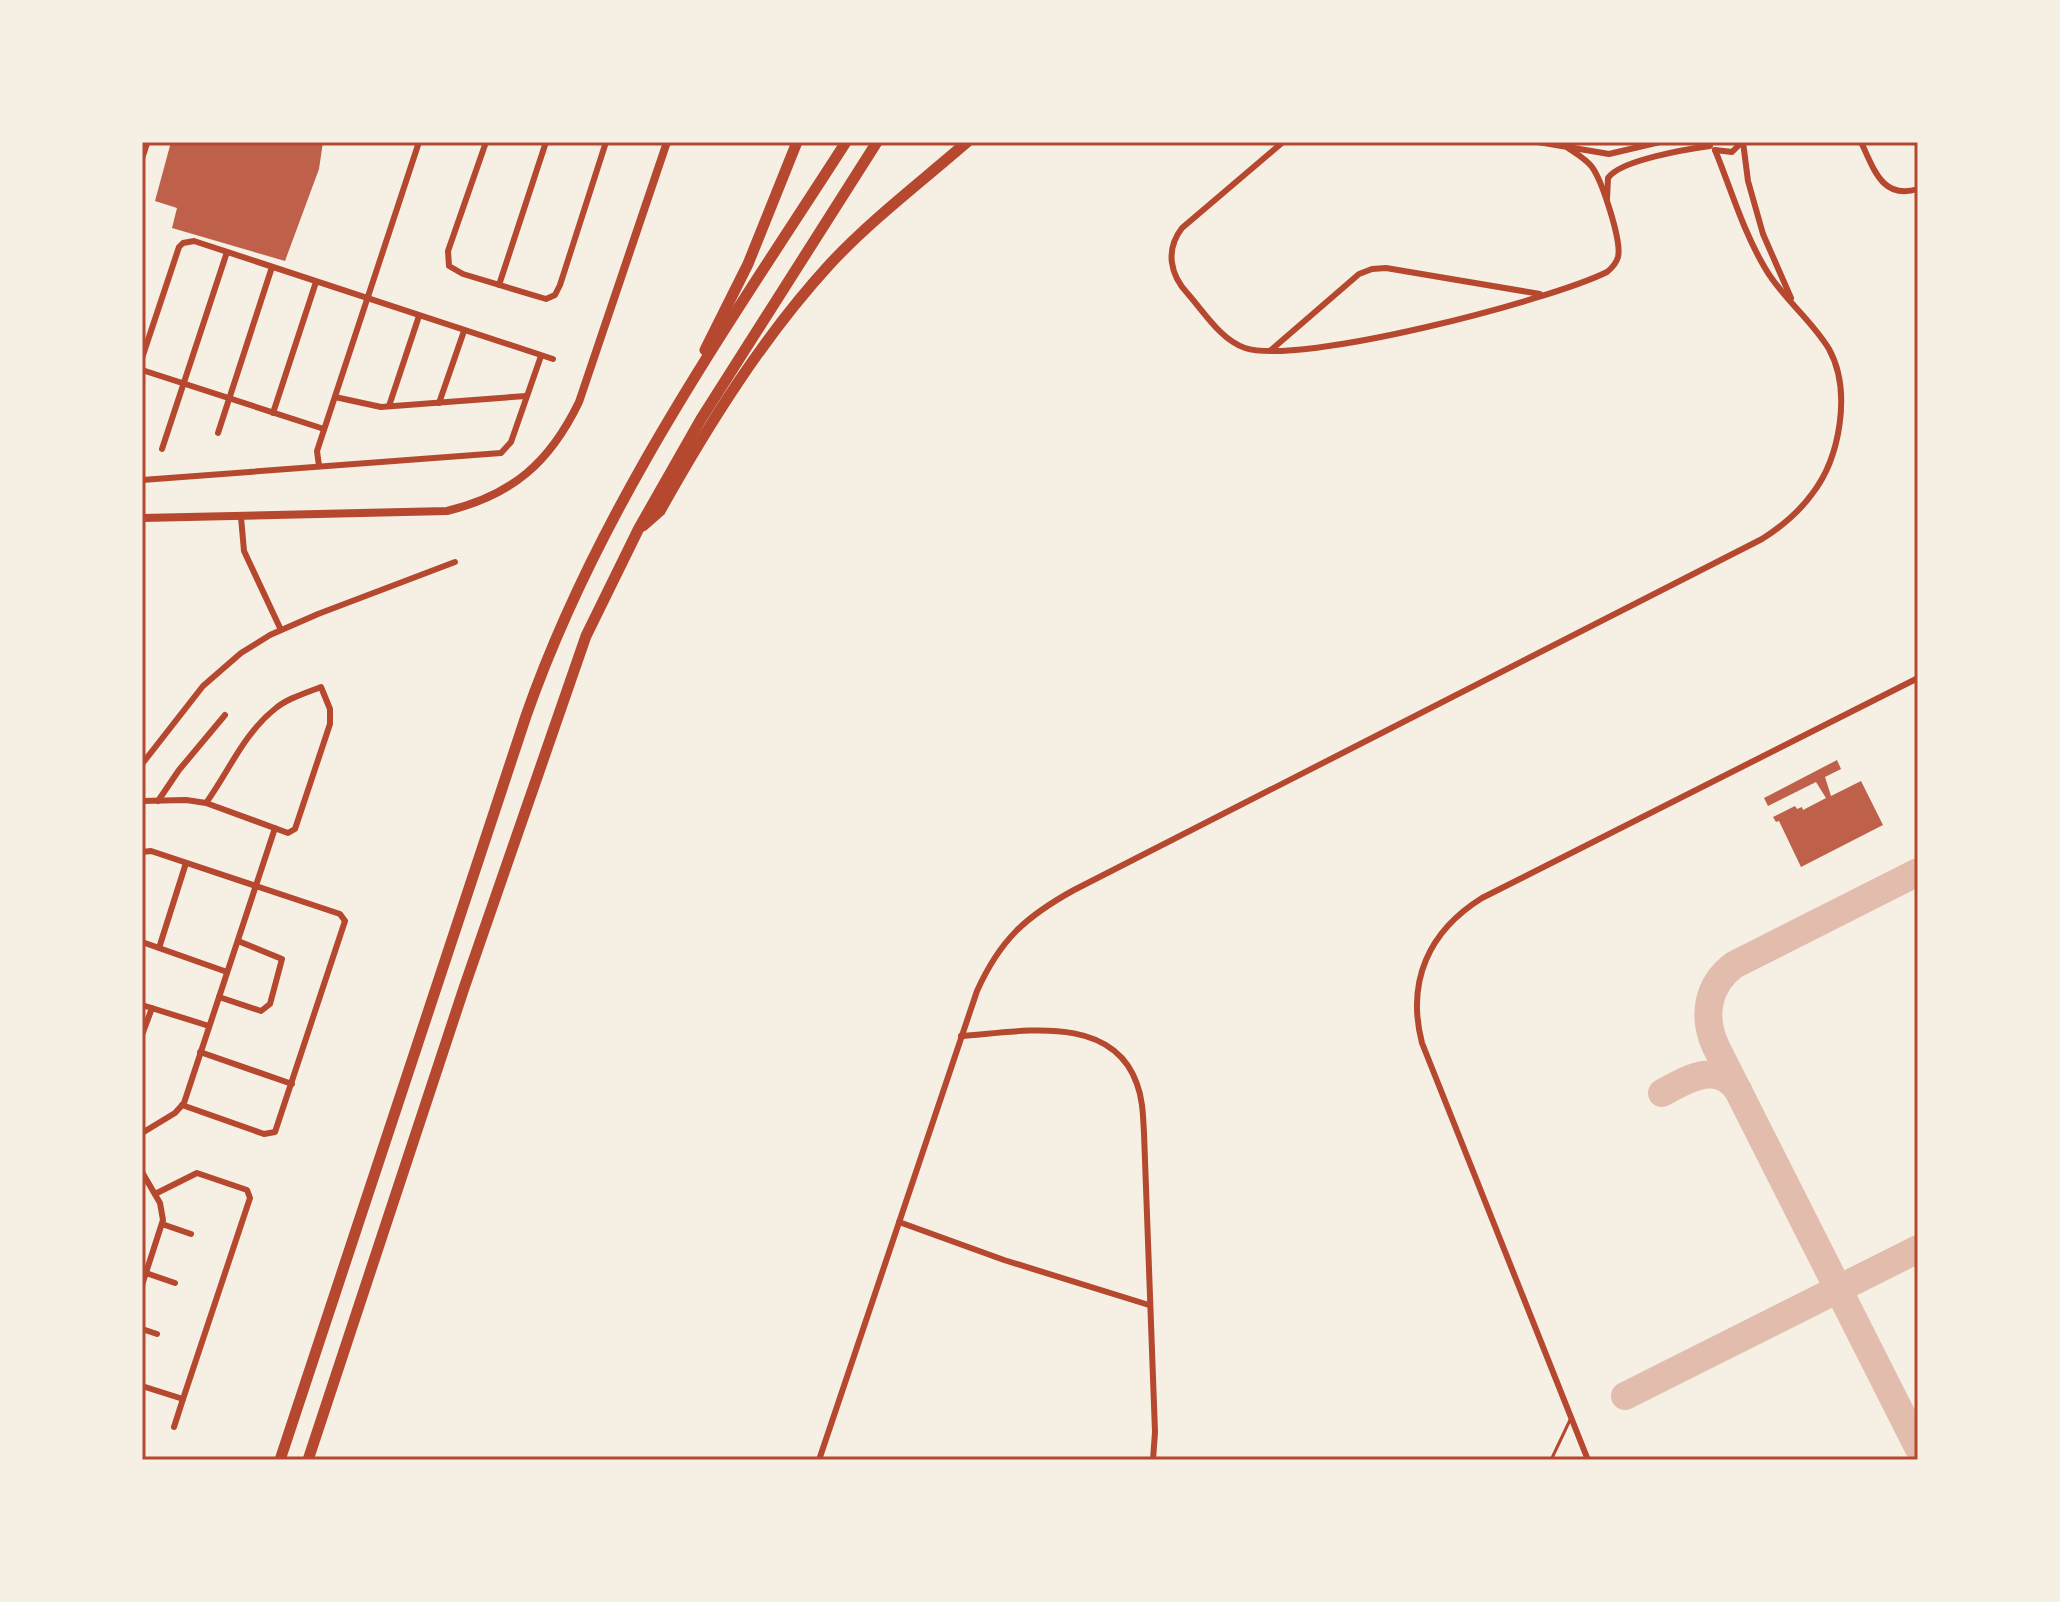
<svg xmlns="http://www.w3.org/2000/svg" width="2060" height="1602" font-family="'Roboto Condensed',sans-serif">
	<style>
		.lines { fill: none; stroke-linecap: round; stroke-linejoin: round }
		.taxiway { stroke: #e2bdae; stroke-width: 28 }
		.building { fill: #bf614a }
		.service { stroke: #b5482f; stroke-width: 3 }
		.minor { stroke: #b5482f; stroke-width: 6 }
		.tertiary { stroke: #b5482f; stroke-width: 7 }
		.secondary { stroke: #b5482f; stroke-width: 8 }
		.motorway { stroke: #b5482f; stroke-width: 11 }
		.neatline { fill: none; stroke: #b5482f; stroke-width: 3 }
	</style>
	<rect width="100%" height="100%" fill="#f6efe4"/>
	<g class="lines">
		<g class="taxiway">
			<path d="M1918 872 1734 965C1707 985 1702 1017 1716 1047L1918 1447"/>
			<path d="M1662 1093C1688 1079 1716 1061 1738 1090"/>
			<polyline points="1625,1396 1918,1249"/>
		</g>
	</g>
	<g class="building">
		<polygon points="171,142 323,142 319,169 285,261 172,228 177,208 155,201"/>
		<polygon points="1837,760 1841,769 1825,777 1831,796 1861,781 1883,825 1801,867 1779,821 1776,822 1773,817 1795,806 1797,809 1802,807 1803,810 1826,798 1816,782 1768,806 1764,798"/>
	</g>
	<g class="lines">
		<polyline class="service" points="1551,1460 1570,1420"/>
		<g class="minor">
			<polyline points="486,142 448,251 449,266 463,274 546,299 555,295 560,285 606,142"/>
			<path d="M1283 142 1182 228C1165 250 1170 275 1188 294 1204 312 1221 340 1245 348 1300 366 1551 300 1607 272 1612 268 1616 264 1618 257 1622 241 1602 181 1592 167 1586 159 1577 154 1568 148"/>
			<polyline points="1538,142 1609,154 1660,142"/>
			<polyline points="1743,142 1748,181 1763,234 1791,298"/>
			<path d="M1861 142C1874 169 1882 200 1918 189"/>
			<polyline points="1715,150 1732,152 1742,142"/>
			<path d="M1607 199 1608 178C1620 160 1688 149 1710 146"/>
			<polyline points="499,285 546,142"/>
			<polyline points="1271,350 1359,274 1372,269 1386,268 1540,294"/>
			<polyline points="142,358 179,247 183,243 194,241 553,359"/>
			<polyline points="142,370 324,429"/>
			<polyline points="335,397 381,407 526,396"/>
			<polyline points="439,403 464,331"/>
			<polyline points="389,406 419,316"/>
			<polyline points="273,413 316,282"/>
			<polyline points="218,433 272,267"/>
			<polyline points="162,449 227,252"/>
			<polyline points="319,466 317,451 419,142"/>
			<polyline points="142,480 501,453 511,442 541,356"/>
			<polyline points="241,517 244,551 281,630"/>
			<polyline points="142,764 203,686 241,653 270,635 318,614 455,562"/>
			<path d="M142 801 186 800 206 803C229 771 244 733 276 708 288 698 306 693 321 687L330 709V724L295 829 288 833 206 803"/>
			<polyline points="158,801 179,770 225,715"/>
			<polyline points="142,852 151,851 340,914 345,921 275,1132 264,1134 182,1105"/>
			<polyline points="142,942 227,972"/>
			<polyline points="159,948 186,863"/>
			<polyline points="219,997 261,1011 270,1004 282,959 238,941"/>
			<polyline points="142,1005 209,1026"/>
			<polyline points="142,1035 152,1008"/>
			<path d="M961 1036C1019 1032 1112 1012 1137 1084 1143 1100 1143 1117 1144 1133L1155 1432 1153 1460"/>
			<polyline points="200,1052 292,1084"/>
			<polyline points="142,1133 175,1113 184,1103 275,828"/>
			<polyline points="142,1172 160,1203 163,1220 142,1285"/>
			<polyline points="899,1222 1004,1260 1149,1305"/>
			<polyline points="162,1224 191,1234"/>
			<polyline points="146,1273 175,1283"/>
			<polyline points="142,1329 157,1334"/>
			<polyline points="142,1386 183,1399 250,1198 247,1190 197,1173 155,1194"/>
			<polyline points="174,1427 183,1399"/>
			<path d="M819 1460 977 991C1000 940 1025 917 1074 890L1762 539C1781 527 1799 512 1812 494 1840 458 1852 391 1829 349 1811 319 1782 298 1765 268 1743 231 1731 189 1715 150"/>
			<path d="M1588 1460 1422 1043C1406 981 1429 931 1482 898L1918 678"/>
		</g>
		<polyline class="tertiary" points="142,157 147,142"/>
		<path class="secondary" d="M142 518 447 511C513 495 550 462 579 402L667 142"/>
		<g class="motorway">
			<polyline points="705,350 748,264 797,142"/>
			<path d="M643 526 660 511C708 425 763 337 830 264 871 220 921 182 967 142"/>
			<path d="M280 1460 526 716C599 507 727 327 846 142"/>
			<polyline points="308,1460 464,988 586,636 639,528 701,419 877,142"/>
		</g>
	</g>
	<rect width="2060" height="1602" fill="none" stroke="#f6efe4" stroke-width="288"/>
	<rect x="144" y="144" width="1772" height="1314" class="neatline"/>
</svg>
